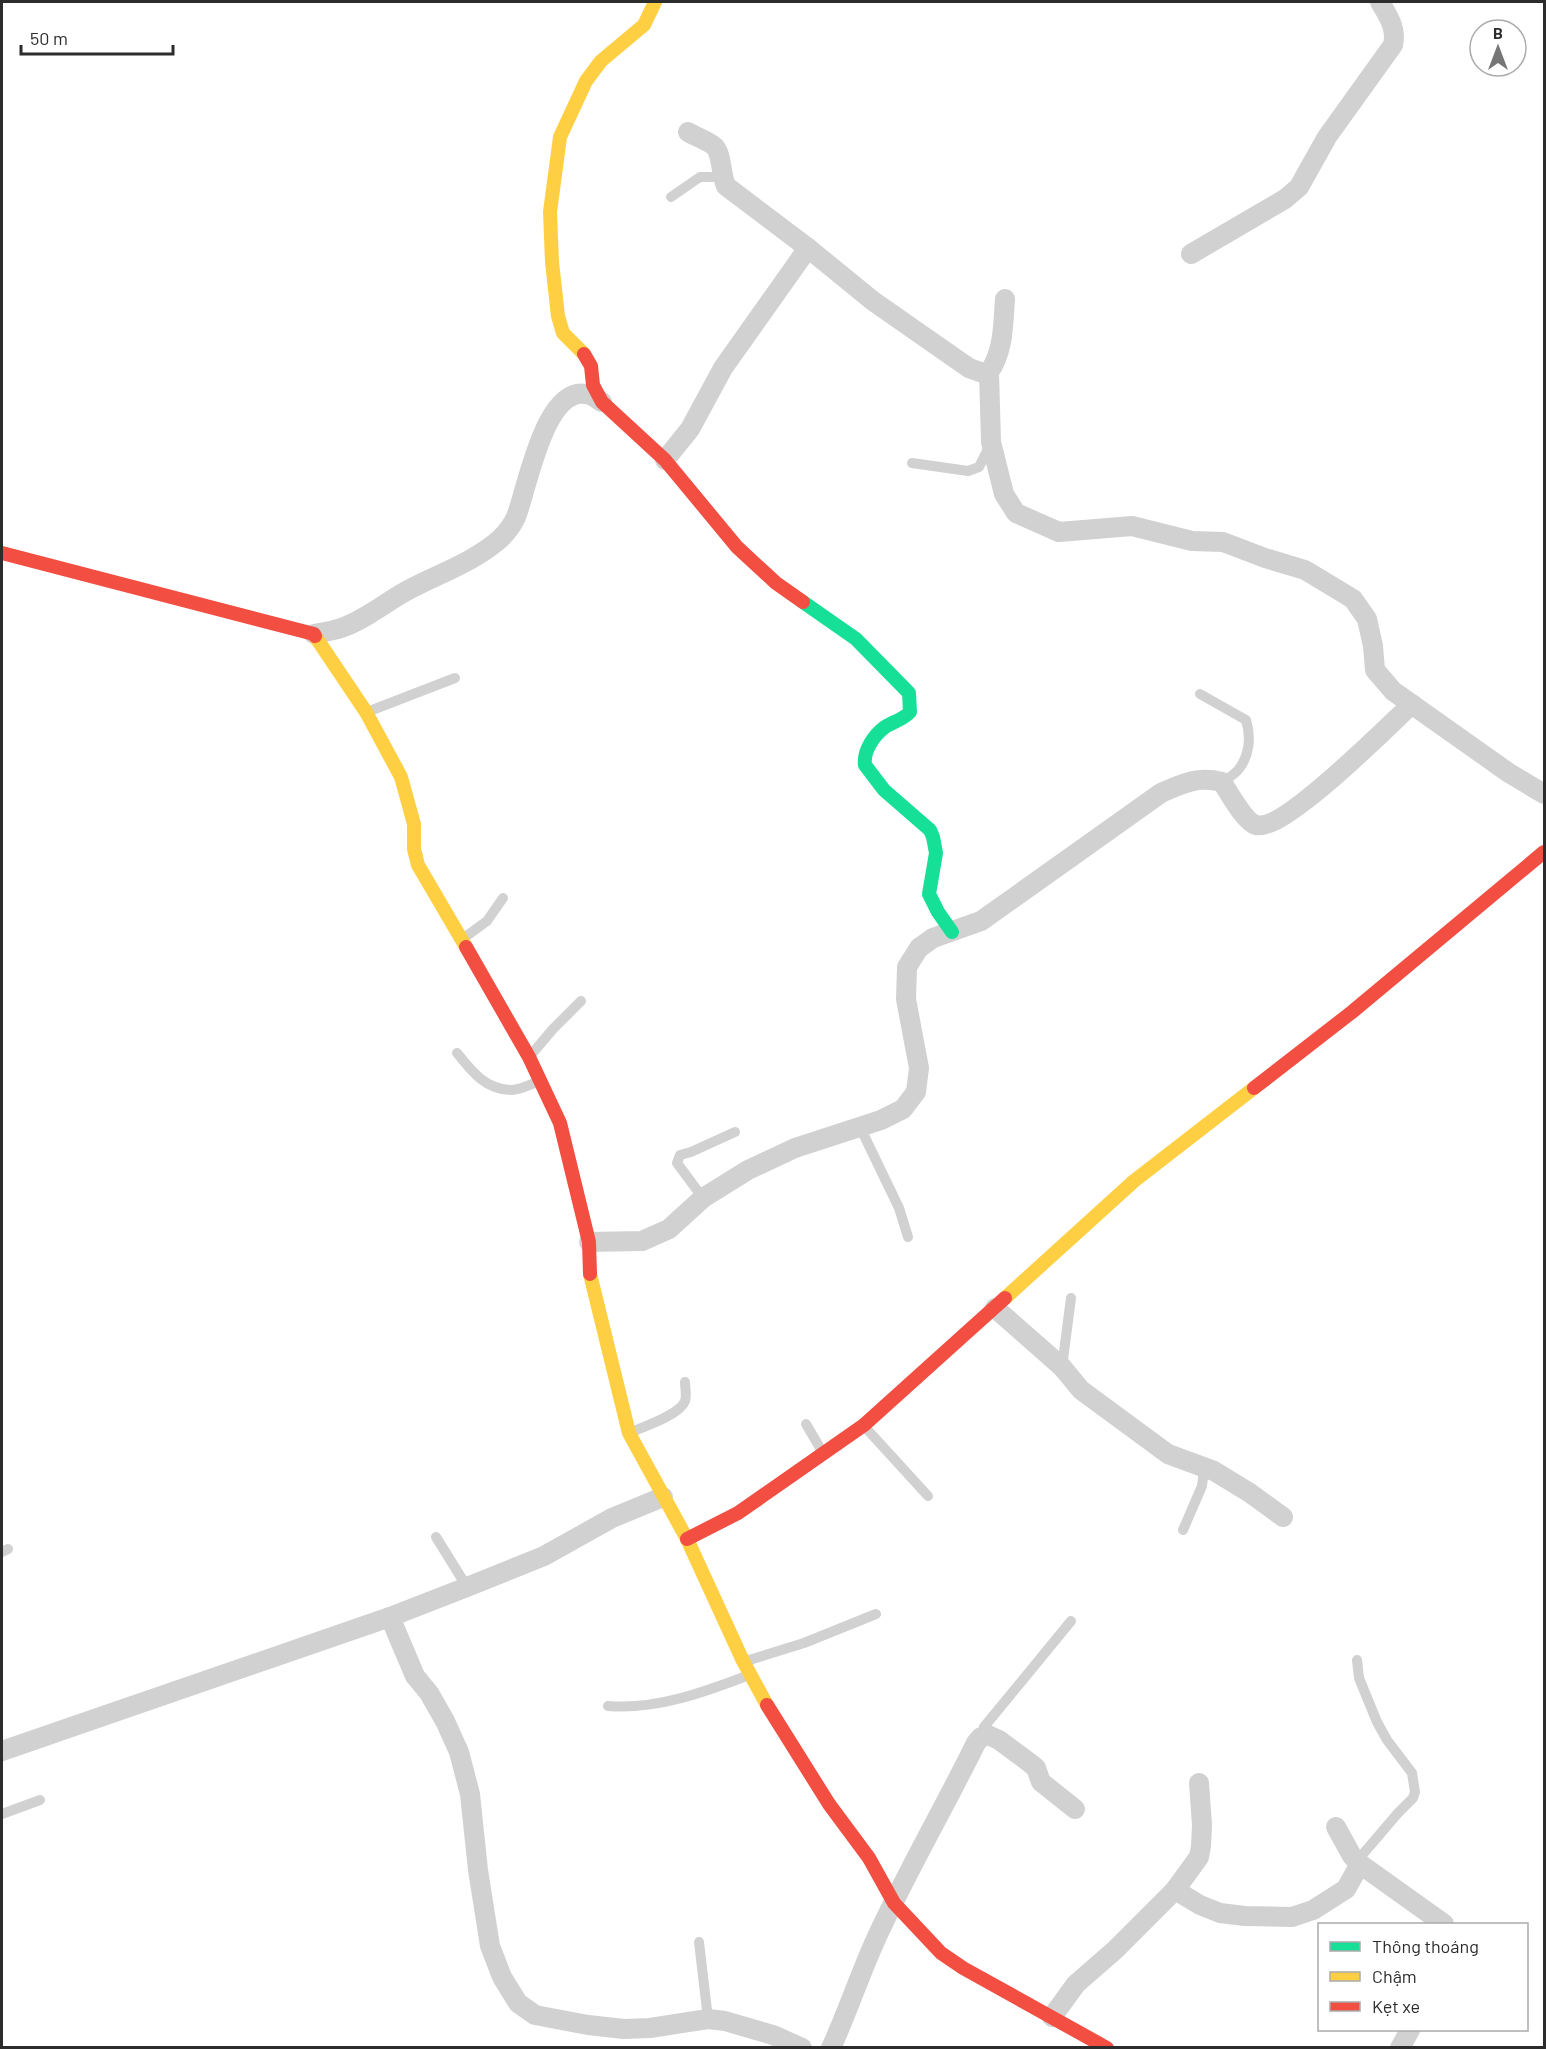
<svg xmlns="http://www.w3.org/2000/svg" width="1546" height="2049" font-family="Barlow,sans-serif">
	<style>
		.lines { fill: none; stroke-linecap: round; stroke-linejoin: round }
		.lane { stroke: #d1d1d1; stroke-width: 10 }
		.street { stroke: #d1d1d1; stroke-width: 20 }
		.fast { stroke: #16e098; stroke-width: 14 }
		.slow { stroke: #ffcf43; stroke-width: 14 }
		.jam { stroke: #f24e42; stroke-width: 14 }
	</style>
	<rect width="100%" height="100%" fill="#fff"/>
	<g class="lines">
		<g class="lane">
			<polyline points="671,197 700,177 722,177"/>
			<polyline points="912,463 968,471 979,467 990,445"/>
			<path d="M1200 694 1246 720C1251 736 1250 756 1238 770 1234 775 1227 779 1222 782"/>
			<polyline points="367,712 455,678"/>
			<polyline points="461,940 487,921 503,898"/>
			<path d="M457 1053C472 1072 486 1090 512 1090 520 1090 531 1084 540 1081"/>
			<polyline points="531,1055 553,1029 581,1001"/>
			<polyline points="860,1127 899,1208 908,1237"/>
			<polyline points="703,1198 677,1163 680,1155 691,1152 735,1132"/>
			<polyline points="1062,1367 1071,1298"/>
			<polyline points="806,1424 823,1453"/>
			<polyline points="864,1426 928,1496"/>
			<path d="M629 1433C643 1427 680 1415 685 1401 687 1396 685 1388 685 1382"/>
			<polyline points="1183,1530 1202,1486 1204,1469"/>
			<polyline points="436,1537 467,1587"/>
			<polyline points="2,1552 8,1549"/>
			<polyline points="1357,1660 1359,1678 1377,1722 1387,1740 1412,1773 1415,1792 1413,1798 1398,1813 1357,1861"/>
			<polyline points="746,1661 804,1643 876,1614"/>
			<path d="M608 1706C656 1710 705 1692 749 1675"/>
			<polyline points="981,1737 984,1727 1071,1621"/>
			<polyline points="2,1814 40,1800"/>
			<polyline points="699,1942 708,2019"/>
		</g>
		<g class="street">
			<path d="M688 132C696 137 709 141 715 147 722 155 721 175 726 186L808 248 873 301 969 368 983 373 989 372C1004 351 1003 324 1005 299"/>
			<path d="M1191 254 1285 199 1299 187 1327 137 1393 45C1397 28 1388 16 1380 2"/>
			<polyline points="989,372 991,442 1004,494 1016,513 1059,532 1132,526 1192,541 1223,542 1265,558 1305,570 1353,599 1367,619 1373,646 1375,670 1393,691 1509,773 1544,794"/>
			<polyline points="665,460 690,429 723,368 808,248"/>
			<path d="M314 634C323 632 333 631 341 628 367 619 388 600 412 588 441 573 475 561 500 539 505 534 513 524 516 517 527 490 545 380 590 395 594 396 598 400 602 402"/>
			<path d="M589 1242 642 1241 669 1229 703 1198 748 1170 795 1148 881 1120 903 1109 916 1092 919 1068 906 999 907 967 919 948 933 938 981 921 1161 793C1183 783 1198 776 1222 782 1229 793 1245 822 1256 825 1284 832 1388 726 1412 704"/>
			<polyline points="995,1308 1062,1367 1081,1390 1168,1454 1214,1471 1250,1493 1283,1517"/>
			<polyline points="390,1617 415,1676 429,1693 445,1721 459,1752 470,1794 478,1870 490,1946 502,1977 518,2003 535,2015 588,2025 624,2029 650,2028 708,2019 725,2021 773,2035 802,2048"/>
			<polyline points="2,1751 390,1617 467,1587 544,1556 612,1518 663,1497"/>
			<polyline points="1336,1827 1352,1856 1360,1864 1444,1924"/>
			<polyline points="1175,1890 1200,1905 1220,1913 1245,1916 1292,1917 1313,1910 1346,1889 1360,1864"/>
			<polyline points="1052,2017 1076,1984 1115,1950 1175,1890 1199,1857 1201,1846 1202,1825 1199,1783"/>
			<path d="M831 2048C850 2007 863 1964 883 1924 912 1863 946 1804 976 1743L981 1737 988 1735 999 1740 1030 1763 1036 1768 1041 1782 1075 1809"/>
			<polyline points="1400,2048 1410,2030"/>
		</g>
		<path class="fast" d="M803 602 856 639 909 693 910 712C903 720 894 721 885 727 874 735 863 751 865 765L884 790 930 830 933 837 936 853 929 894 938 912 952 932"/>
		<g class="slow">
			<polyline points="584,354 563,333 558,316 552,262 550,212 560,137 586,81 601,61 644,25 655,2"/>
			<polyline points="315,636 366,712 401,777 414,824 414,849 418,865 466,947"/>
			<polyline points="590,1274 629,1433 687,1539 743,1661 767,1705"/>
			<polyline points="1005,1298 1134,1181 1254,1088"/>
		</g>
		<g class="jam">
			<polyline points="584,354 591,366 593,385 602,402 665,460 737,547 776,583 803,602"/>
			<polyline points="2,553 314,634 315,636"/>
			<polyline points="466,947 529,1057 560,1123 589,1242 590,1274"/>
			<polyline points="1254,1088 1352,1012 1544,852"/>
			<polyline points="687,1539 738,1513 864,1425 1005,1298"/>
			<polyline points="767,1705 829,1804 869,1858 894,1903 941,1953 963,1968 1107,2048"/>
		</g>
	</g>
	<rect width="1546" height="2049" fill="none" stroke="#2c2c2c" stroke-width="6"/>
	<rect x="1318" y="1923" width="210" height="108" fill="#ffffff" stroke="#ababab" stroke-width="1.5"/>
	<rect x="1330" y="1942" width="30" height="9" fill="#16e098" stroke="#ababab" stroke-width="1.5"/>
	<text x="1372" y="1953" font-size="18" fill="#2c2c2c">Thông thoáng</text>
	<rect x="1330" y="1972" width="30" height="9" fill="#ffcf43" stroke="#ababab" stroke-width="1.5"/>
	<text x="1372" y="1983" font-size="18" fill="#2c2c2c">Chậm</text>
	<rect x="1330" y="2002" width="30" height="9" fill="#f24e42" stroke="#ababab" stroke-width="1.5"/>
	<text x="1372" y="2013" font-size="18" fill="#2c2c2c">Kẹt xe</text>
	<g transform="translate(1498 48)"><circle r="28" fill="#ffffff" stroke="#ababab" stroke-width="1.5"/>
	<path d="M0-4.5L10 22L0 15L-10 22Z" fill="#767676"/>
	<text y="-9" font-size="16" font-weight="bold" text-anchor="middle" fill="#2c2c2c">B</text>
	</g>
	<path d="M21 45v9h152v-9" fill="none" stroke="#2c2c2c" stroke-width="3"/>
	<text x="30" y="45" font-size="18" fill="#2c2c2c" stroke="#ffffff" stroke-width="4.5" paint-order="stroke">50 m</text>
</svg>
